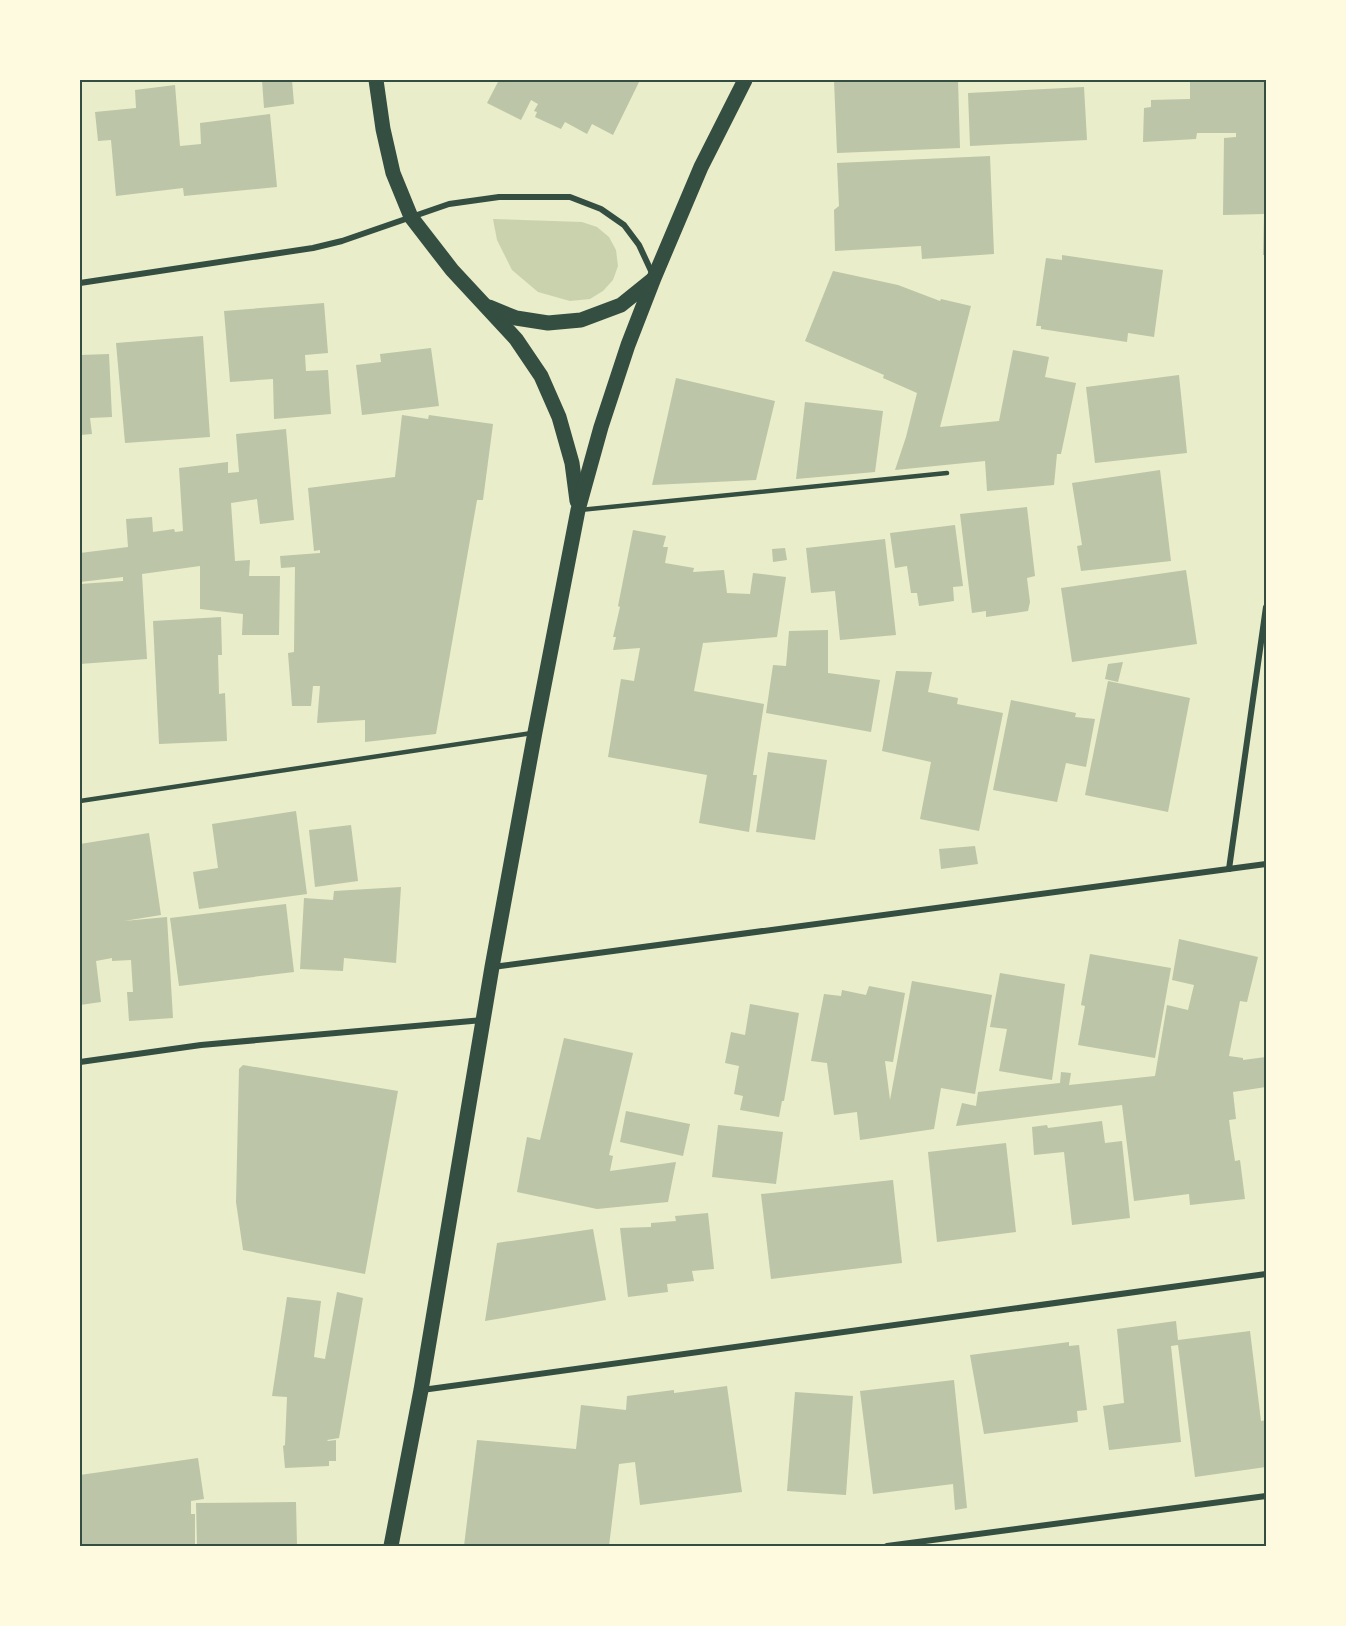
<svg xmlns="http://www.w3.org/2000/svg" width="1346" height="1626" font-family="Rubik,sans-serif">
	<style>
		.green { fill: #cad2ad }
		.building { fill: #bcc5a7 }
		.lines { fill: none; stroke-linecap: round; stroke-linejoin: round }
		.service { stroke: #344e41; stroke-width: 4.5 }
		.minor { stroke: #344e41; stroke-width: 6 }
		.primary { stroke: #344e41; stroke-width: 15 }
		.neatline { fill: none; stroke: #344e41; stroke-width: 2 }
	</style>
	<rect width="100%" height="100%" fill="#e9edc9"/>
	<polygon class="green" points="493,219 582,222 597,227 609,237 616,250 618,266 613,280 603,291 590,299 570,301 538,292 512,270 497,240"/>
	<g class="building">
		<polygon points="262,80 292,80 294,104 264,108"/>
		<polygon points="499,80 640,80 613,135 592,124 587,134 565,122 561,129 535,117 537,112 534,111 538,104 531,100 521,120 487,103"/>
		<polygon points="834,80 958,80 960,148 837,153"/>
		<polygon points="1190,80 1266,80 1266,255 1263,255 1264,214 1223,215 1224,138 1236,137 1236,133 1197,133 1196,139 1143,142 1144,108 1151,107 1151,100 1190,99"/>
		<polygon points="175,85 180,146 201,144 200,123 270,114 277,187 184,196 183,188 116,196 111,140 98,141 95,112 136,108 135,90"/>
		<polygon points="1084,87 1087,140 970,146 968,93"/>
		<polygon points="990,156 994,254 922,259 921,246 835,251 834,210 839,206 837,163"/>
		<polygon points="1062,255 1163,270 1154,337 1128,333 1127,342 1041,329 1041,326 1036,326 1046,258 1062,260"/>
		<polygon points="833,271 898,285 940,301 941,299 971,306 940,427 999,421 1013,350 1049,357 1045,377 1076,383 1061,454 1057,454 1054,485 987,491 985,461 895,470 906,437 917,393 883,378 884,375 805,341"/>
		<polygon points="324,303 328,353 305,355 306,371 328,370 331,414 274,419 273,379 230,382 224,311"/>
		<polygon points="203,336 210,437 125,443 116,343"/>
		<polygon points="431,348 439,406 362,415 356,365 381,362 380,354"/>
		<polygon points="109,354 112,417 90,418 92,434 80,435 80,355"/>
		<polygon points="1179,375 1187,453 1095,463 1086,387"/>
		<polygon points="676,378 775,401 756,480 652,485"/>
		<polygon points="805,402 883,411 875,472 796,479"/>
		<polygon points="402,415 428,419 429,415 493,424 483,500 477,500 436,734 365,742 365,720 317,723 320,686 313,686 311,706 292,706 288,653 294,652 295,567 281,568 280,556 320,553 320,550 314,551 308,488 395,477"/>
		<polygon points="286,429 294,520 260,524 257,499 231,503 235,561 250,560 249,576 280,576 279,635 242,635 243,614 200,609 200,566 142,574 147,659 80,664 80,584 123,581 123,577 80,582 80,553 128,547 126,519 152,517 153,532 174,529 175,532 183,531 179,468 228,462 228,473 239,472 236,434"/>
		<polygon points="1160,470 1171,561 1081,571 1077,546 1082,545 1072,483"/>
		<polygon points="1027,507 1035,576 1027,578 1030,602 1028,611 986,617 986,611 972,613 960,514"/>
		<polygon points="955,525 963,586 953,587 954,601 919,606 917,593 911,593 907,566 895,568 890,533"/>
		<polygon points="633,530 666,536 663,547 668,547 665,563 694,568 693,572 724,570 727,593 750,594 753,573 786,577 777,637 703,643 694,691 764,704 753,775 757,775 749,832 699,823 707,775 608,757 621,679 634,681 640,648 613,650 616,637 613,637 620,607 618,606"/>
		<polygon points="885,539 896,635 840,640 835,591 811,593 806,548"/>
		<polygon points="785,548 787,560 773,562 772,549"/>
		<polygon points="1186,570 1197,644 1072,662 1061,588"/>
		<polygon points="221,617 222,655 218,655 219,694 225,693 227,741 159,744 153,621"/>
		<polygon points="828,630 828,673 880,680 871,732 766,713 773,665 786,666 789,631"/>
		<polygon points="1123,662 1118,682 1105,679 1108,664"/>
		<polygon points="896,671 932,672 928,692 958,698 957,704 1003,713 979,831 920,819 931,762 882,751"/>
		<polygon points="1108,681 1190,698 1168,812 1085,795"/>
		<polygon points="1011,700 1076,713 1075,717 1095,719 1086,767 1066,763 1057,802 993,790"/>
		<polygon points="768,752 827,760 815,840 756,832"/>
		<polygon points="296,811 307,894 199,909 193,872 218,868 212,824"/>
		<polygon points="351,825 358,881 315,887 309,830"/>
		<polygon points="149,833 161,915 124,921 167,917 173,1018 129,1021 127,992 133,992 131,960 112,961 112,958 96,961 101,1002 80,1005 80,844"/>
		<polygon points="975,846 978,864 941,869 939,849"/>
		<polygon points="401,887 396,963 344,958 343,971 300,969 304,898 333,900 334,891"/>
		<polygon points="286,904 294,972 179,986 170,918"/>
		<polygon points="1179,939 1258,957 1247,1002 1240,1001 1229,1056 1243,1058 1243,1060 1266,1057 1266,1087 1233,1092 1236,1119 1229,1120 1231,1135 1235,1161 1240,1160 1245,1199 1190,1205 1189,1194 1134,1201 1122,1105 956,1126 962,1103 976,1106 978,1092 1060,1083 1061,1072 1071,1073 1069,1085 1155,1076 1167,1005 1188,1010 1194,985 1172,980"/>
		<polygon points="1090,954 1171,968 1155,1058 1078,1045 1085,1006 1081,1005"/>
		<polygon points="1000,973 1065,984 1052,1080 999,1071 1007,1029 990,1027"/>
		<polygon points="912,981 992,995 975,1094 941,1088 934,1129 860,1140 857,1112 834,1115 827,1063 811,1061 824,994 841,996 842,990 866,995 869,986 905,993 893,1062 885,1061 890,1100"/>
		<polygon points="750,1004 799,1013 784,1101 782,1101 779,1117 740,1110 743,1096 734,1094 739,1066 725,1063 731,1032 745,1035"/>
		<polygon points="564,1038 633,1053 609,1155 613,1156 610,1171 676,1162 668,1202 597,1209 517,1192 527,1137 540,1140"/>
		<polygon points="243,1065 398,1091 365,1274 243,1250 236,1202 239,1069"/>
		<polygon points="626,1111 690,1124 683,1156 620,1142"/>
		<polygon points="1102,1121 1105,1143 1122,1141 1130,1218 1072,1225 1064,1152 1034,1155 1032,1127 1047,1125 1048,1128"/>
		<polygon points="718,1125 783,1132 776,1184 712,1177"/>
		<polygon points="1006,1143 1016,1232 937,1242 928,1152"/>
		<polygon points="893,1180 902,1263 771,1279 761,1194"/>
		<polygon points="708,1213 714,1269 692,1271 694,1281 667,1284 668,1292 628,1297 620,1228 651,1227 651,1223 676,1221 675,1216"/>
		<polygon points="593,1229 606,1300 485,1321 497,1243"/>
		<polygon points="337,1292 363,1298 339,1438 327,1440 328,1441 336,1440 336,1461 329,1461 329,1466 285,1468 283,1446 285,1445 287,1397 272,1396 287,1297 321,1301 314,1357 325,1359"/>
		<polygon points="1176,1321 1178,1340 1250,1331 1261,1421 1266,1420 1266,1467 1195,1477 1178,1345 1171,1346 1181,1442 1109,1450 1103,1406 1124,1403 1117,1329"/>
		<polygon points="1069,1342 1069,1346 1079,1345 1087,1410 1077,1411 1078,1422 984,1434 970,1355"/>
		<polygon points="954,1380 967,1508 955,1510 953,1484 873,1494 860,1391"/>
		<polygon points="727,1386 742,1492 640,1505 635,1462 619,1464 609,1546 464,1546 477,1440 576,1449 581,1405 626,1410 627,1396 674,1390 674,1393"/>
		<polygon points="795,1392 853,1396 846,1495 787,1491"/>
		<polygon points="198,1458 204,1499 191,1501 191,1514 195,1514 195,1546 80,1546 80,1475"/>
		<polygon points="296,1502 297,1546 197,1546 196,1503"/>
	</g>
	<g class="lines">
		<g class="service">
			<polyline points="580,510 947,473"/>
			<polyline points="80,801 532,733"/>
		</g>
		<g class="minor">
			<polyline points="80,283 313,248 342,241 449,204 499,197 570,197 601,209 624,225 639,245 653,275"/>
			<polyline points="1229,869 1266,607"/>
			<polyline points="493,967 1266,864"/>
			<polyline points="80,1062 201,1045 483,1020"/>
			<polyline points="422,1390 1266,1274"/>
			<polyline points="887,1546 1266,1496"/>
		</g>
		<g class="primary">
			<polyline points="376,80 383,129 393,173 411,217 452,270 516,339 541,376 559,417 572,463 577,501"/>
			<polyline points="489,307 516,318 548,323 581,320 621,305 652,280"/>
			<polyline points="391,1546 421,1390 492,967 535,732 578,510 601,427 628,345 654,278 701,167 745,80"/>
		</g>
	</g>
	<rect width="1346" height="1626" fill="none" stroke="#fefae0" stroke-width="162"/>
	<rect x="81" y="81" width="1184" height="1464" class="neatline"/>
</svg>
